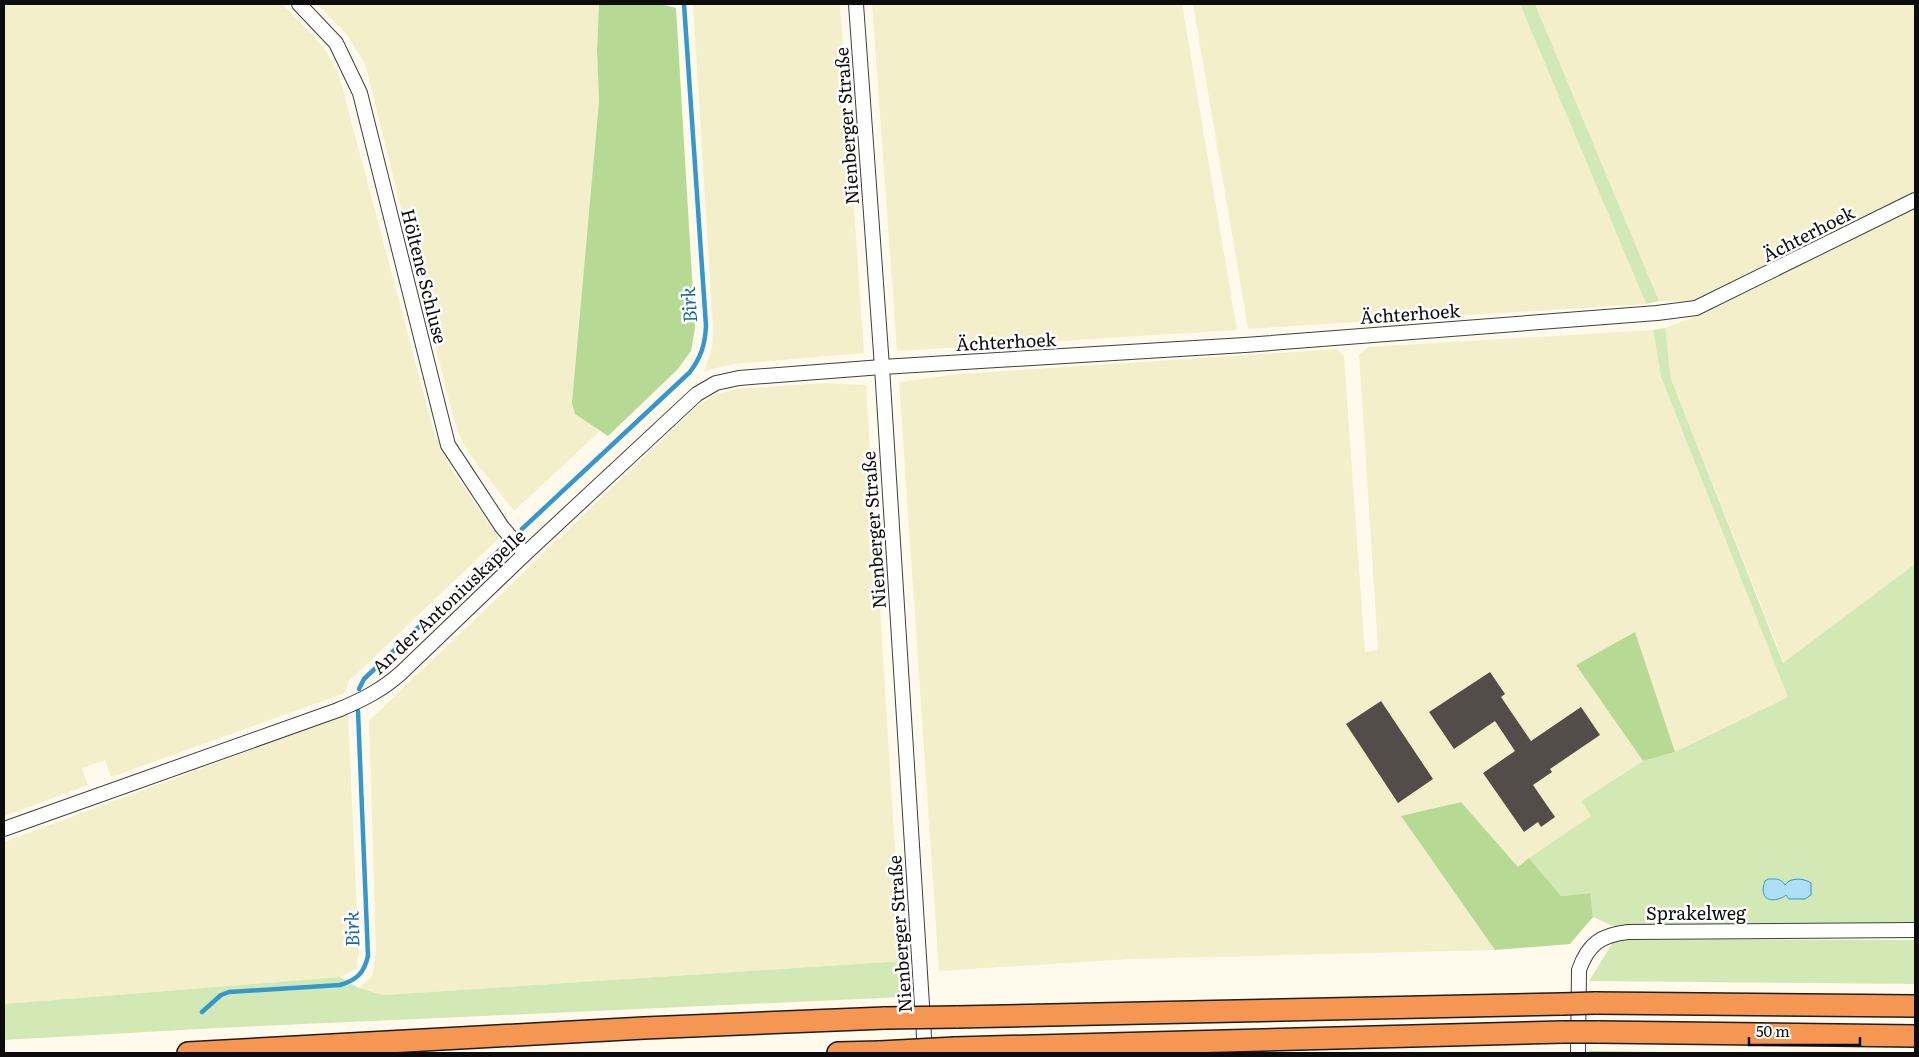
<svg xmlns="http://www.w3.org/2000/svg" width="1919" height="1057" font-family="Literata,serif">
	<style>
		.farmland { fill: #f4efcb }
		.green { fill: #d2e9b5 }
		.forest { fill: #b6da94 }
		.water { fill: #afdff6; stroke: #3697ce }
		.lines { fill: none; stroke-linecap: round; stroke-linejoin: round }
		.stream { stroke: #3697ce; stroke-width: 4.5 }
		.building { fill: #544c48 }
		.minor-casing { stroke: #3f3f3f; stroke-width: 16 }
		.highway-casing { stroke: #1d1d1d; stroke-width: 24 }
		.minor { stroke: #fff; stroke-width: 14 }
		.highway { stroke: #f59653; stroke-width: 21 }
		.highway-bridge-casing { stroke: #1d1d1d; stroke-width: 24; stroke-linecap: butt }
		.highway-bridge { stroke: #f59653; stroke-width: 21 }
		.labels { text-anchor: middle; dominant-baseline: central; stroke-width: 5; stroke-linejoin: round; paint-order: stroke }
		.street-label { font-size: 18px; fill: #0c0c0c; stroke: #fff }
		.water-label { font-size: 19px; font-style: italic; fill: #15679d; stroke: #fff }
	</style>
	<rect width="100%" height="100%" fill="#fffaeb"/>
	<g class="farmland">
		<polygon points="4,4 282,4 313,36 326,51 339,75 435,436 451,469 499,538 348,682 345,693 111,777 105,760 82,768 88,785 4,816"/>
		<polygon points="317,4 599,4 597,49 599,101 575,414 600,431 514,511 471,456 460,436 452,413 365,64 348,36"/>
		<polygon points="693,4 840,4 864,353 734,364 704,371 712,349 713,328"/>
		<polygon points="872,4 1182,4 1237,330 897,351"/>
		<polygon points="1193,4 1520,4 1646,304 1248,329"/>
		<polygon points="1535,4 1915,4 1915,192 1695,301 1659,301"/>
		<polygon points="1915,208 1915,564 1784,663 1671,379 1665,328 1699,315"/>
		<polygon points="1653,330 1661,377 1789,697 1675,752 1635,633 1576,665 1643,761 1581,801 1591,816 1518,867 1461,802 1401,816 1495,950 1131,959 939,971 899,382 961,374 1337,349 1344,356 1365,652 1378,650 1359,355 1368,347"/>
		<polygon points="823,383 866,385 902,961 383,995 359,988 372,976 376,953 369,721 694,409 715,394 737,389"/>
		<polygon points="348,714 359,954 355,970 340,977 4,1004 4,842"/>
	</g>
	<g class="green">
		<polygon points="1520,4 1535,4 1659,301 1646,304"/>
		<polygon points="1665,328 1671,379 1783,663 1915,564 1915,924 1613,926 1593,917 1589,893 1561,896 1529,858 1591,816 1581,801 1643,761 1675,752 1788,697 1661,377 1653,330"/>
		<polygon points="1615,939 1915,940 1915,984 1589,981"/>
		<polygon points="902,961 904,997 218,1028 4,1040 4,1004 340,977 359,988 383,995"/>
	</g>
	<g class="forest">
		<polygon points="599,4 661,4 676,8 695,328 691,351 677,370 608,436 575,414 572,403 599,101 597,49"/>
		<polygon points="1635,632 1675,752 1643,761 1576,665"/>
		<polygon points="1461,802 1518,867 1529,858 1561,896 1590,893 1593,917 1570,944 1495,950 1401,816"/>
		<polygon points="1589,1051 1736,1053 1589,1053"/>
	</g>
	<path class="water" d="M1768 879C1775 879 1781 878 1785 885 1790 877 1804 878 1811 883V895L1805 899H1789L1786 895C1781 900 1766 903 1764 894 1762 890 1764 884 1765 881Z"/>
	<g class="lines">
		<g class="stream">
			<path d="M522 529 690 372C701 357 705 345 706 326L684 4"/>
			<polyline points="359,689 364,679 504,546"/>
			<path d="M202 1012 221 995 229 992 340 985C357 980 364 973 368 956L358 711"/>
		</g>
	</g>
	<g class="building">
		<polygon points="1490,672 1505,694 1501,697 1531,741 1581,707 1600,735 1550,769 1552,772 1533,785 1555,817 1541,827 1538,822 1524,832 1483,773 1515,751 1495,721 1454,749 1429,712"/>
		<polygon points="1381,701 1433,779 1398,803 1346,724"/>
	</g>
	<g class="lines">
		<g class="minor-casing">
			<g id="minor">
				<polyline points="299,4 336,43 360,93 448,445 502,527 525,554"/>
				<polyline points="856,4 882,367 925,1053"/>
				<path d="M4 829 338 710C362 700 382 690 401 673L525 554 697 394 716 383 739 378 882 367 1245 345 1657 313 1696 308 1915 200"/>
				<path d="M1578 1053 1579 970C1588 944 1601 935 1628 932L1915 930"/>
			</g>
		</g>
		<g class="highway-casing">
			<g id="highway">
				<polyline points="1595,1003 1915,1006"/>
				<polyline points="956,1017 1562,1004"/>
				<polyline points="1598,1032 1915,1036"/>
				<polyline points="955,1048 1563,1032"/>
				<polyline points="188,1053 644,1028 885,1018"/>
				<polyline points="838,1053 880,1052"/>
			</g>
		</g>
		<use href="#minor" class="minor"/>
		<use href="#highway" class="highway"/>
		<g class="highway-bridge-casing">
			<g id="highway-bridge">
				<polyline points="1562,1004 1595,1003"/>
				<polyline points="885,1018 956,1017"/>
				<polyline points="1563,1032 1598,1032"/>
				<polyline points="880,1052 955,1048"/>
			</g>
		</g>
		<use href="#highway-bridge" class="highway-bridge"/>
	</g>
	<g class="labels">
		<g class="street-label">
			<text transform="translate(846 126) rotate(-94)">Nienberger Straße</text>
			<text transform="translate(1808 233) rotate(-27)">Ächterhoek</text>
			<text transform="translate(425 276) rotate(76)">Höltene Schluse</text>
			<text transform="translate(1410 313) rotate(-4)">Ächterhoek</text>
			<text transform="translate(1006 341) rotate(-3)">Ächterhoek</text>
			<text transform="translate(873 530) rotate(-94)">Nienberger Straße</text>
			<text transform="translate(448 601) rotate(-43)">An der Antoniuskapelle</text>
			<text x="1696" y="912">Sprakelweg</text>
			<text transform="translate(899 934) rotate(-94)">Nienberger Straße</text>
		</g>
		<g class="water-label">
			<text transform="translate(688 305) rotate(-94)">Birk</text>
			<text transform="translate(351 929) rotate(-92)">Birk</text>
		</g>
	</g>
	<rect width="1919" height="1057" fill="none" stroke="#0c0c0c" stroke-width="10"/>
	<path d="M1749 1037v8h111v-8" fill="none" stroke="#0c0c0c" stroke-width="2.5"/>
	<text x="1756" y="1037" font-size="15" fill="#0c0c0c" stroke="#ffffff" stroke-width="4" paint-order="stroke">50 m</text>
</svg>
